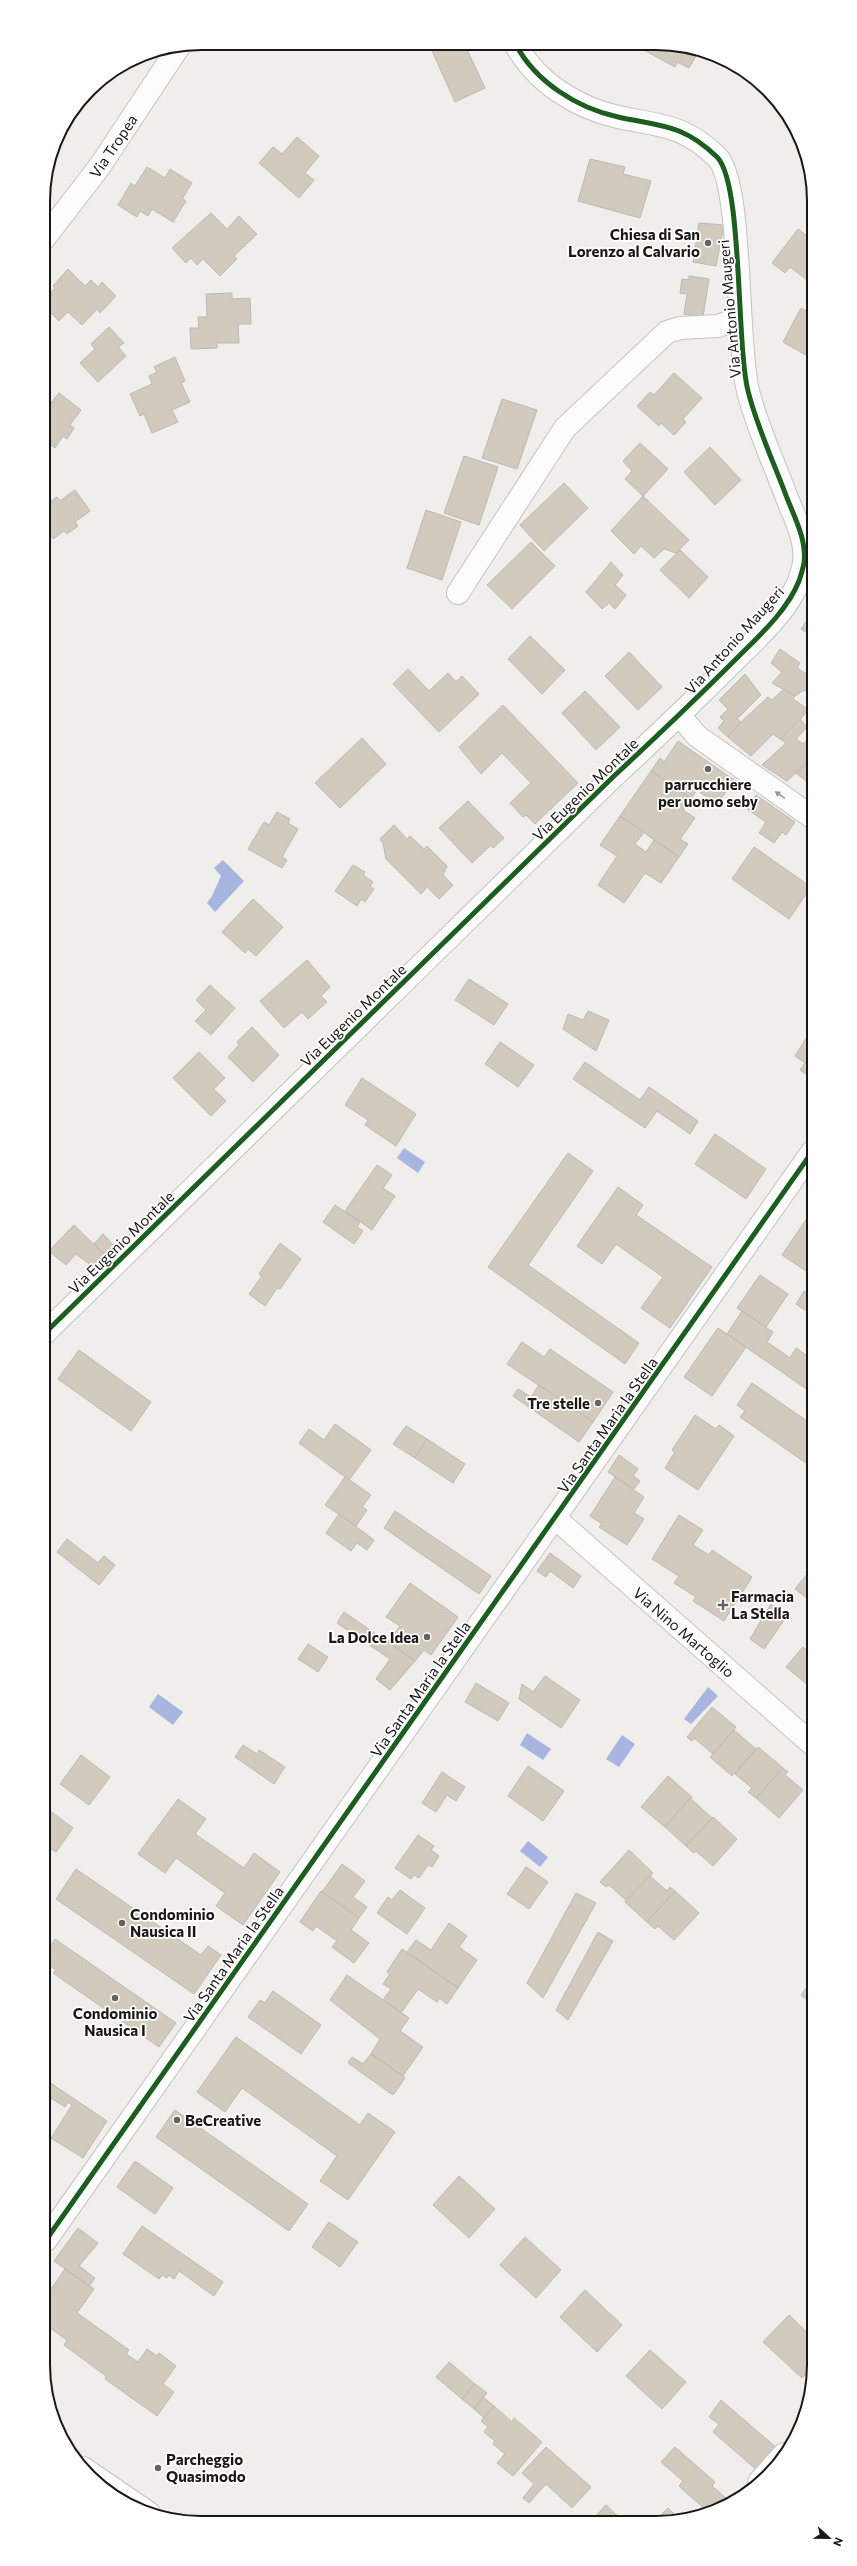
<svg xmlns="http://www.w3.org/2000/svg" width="857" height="2566" font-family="Commissioner,sans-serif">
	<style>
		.water { fill: #a9b5e1 }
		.building { fill: #d2cabc; stroke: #bab9b7 }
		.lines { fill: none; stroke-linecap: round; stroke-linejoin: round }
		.minor-casing { stroke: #c4c3c1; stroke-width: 24 }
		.minor { stroke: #fdfcfc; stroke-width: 22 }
		.cycleway-casing { stroke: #fff; stroke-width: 8 }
		.cycleway { stroke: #1b5e20; stroke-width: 5 }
		.oneway { fill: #969594 }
		.poi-dot { fill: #646361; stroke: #fff; stroke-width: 1.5 }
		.labels { text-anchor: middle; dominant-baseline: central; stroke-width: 3.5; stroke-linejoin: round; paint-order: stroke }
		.street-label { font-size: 15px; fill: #191816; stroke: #fff }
		.poi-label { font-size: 15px; font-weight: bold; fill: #191816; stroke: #fff; text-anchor: start }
		.rim { fill: none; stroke: #191816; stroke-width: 2 }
	</style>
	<rect width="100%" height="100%" fill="#f0eeeb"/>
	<g class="water">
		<polygon points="223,860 244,881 215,912 207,903 212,896 221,876 214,868"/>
		<polygon points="404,1148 425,1162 418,1173 397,1158"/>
		<polygon points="708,1687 718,1696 691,1724 684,1719"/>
		<polygon points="158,1694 183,1712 173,1725 149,1707"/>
		<polygon points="527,1733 551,1749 543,1760 520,1745"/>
		<polygon points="622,1735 635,1744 619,1767 606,1759"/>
		<polygon points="528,1841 548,1857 540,1867 520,1851"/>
	</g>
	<g class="building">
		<polygon points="429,44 465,45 485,88 455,102"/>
		<polygon points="641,46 687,46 693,49 692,51 697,54 689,68 677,62 675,67 640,48"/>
		<polygon points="297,137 319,156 305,173 314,180 299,198 259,163 273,147 282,154"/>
		<polygon points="590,159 625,167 623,174 651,181 640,218 578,201"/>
		<polygon points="147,167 165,178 170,169 192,183 182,199 186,201 173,222 152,209 148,216 140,211 137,217 118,205 131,183 135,186"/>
		<polygon points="211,213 227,229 239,216 257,234 234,256 237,259 220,276 203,259 197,265 191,258 186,263 172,248"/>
		<polygon points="699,223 724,225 716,266 693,262"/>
		<polygon points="798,229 811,239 811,283 790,267 785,273 772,263"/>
		<polygon points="68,269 85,286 91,280 98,287 102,282 116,296 100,313 97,309 82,325 68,312 59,321 43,305 43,301 55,288 53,286"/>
		<polygon points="689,276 709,279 703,317 684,314 687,294 680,293 682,279 689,280"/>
		<polygon points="232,293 232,299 250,298 251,324 238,324 239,343 217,343 217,348 191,349 190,328 199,328 198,317 207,317 206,294"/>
		<polygon points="801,308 811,314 811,358 783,342"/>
		<polygon points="109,327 124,343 118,347 126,356 98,382 80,363 95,349 91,344"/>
		<polygon points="175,357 185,381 181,383 190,402 172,410 178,422 152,433 144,414 140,416 130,394 152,384 149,376 157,372 154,367"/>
		<polygon points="674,373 702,398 683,419 686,422 674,435 661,423 659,426 637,406 650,392 654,395"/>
		<polygon points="59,393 81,410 70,425 74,428 67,439 63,436 55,448 44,439 44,409 45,407 47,408"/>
		<polygon points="502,399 537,410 517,469 482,458"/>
		<polygon points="640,443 668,469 643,496 625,479 632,471 623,461"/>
		<polygon points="710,447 741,480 715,505 684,472"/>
		<polygon points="464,456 498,467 479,525 444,513"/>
		<polygon points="564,483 588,508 544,551 520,525"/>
		<polygon points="75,490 90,511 75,522 78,526 67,534 64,531 53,539 44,526 46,523 44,506 57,497 60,501"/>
		<polygon points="643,496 689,540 676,553 664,549 654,558 641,546 634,554 611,531"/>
		<polygon points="426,510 461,522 442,580 407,568"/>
		<polygon points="531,542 555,566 512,609 487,585"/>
		<polygon points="680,550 708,577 689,598 660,570"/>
		<polygon points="611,562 623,575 615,585 626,595 615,609 609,603 602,609 586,592"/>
		<polygon points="812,613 812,636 801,629"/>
		<polygon points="530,636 565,670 542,694 508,659"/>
		<polygon points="780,649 800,663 797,668 812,677 812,695 804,690 795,696 772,683 782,672 771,663"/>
		<polygon points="629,652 662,687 638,710 605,676"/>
		<polygon points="408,669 429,691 448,673 456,682 462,676 479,694 439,732 393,684"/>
		<polygon points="745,674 761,695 737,719 741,722 728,737 718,728 724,721 720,717 728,709 719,700"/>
		<polygon points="784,689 795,696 793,699 809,710 780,739 773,734 751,756 728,737 741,722 768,697 772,700"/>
		<polygon points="585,691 620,727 596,750 562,713"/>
		<polygon points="503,705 578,783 535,824 526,815 523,817 510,803 531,783 502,753 481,774 459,747"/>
		<polygon points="800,719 807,727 796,739 803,744 812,736 812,758 787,781 762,765 786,743 780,739"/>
		<polygon points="362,738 386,764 340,808 315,783"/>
		<polygon points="678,741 734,780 717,804 697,790 691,799 651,771 660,758 664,762"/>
		<polygon points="812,758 812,786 796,773"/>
		<polygon points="651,771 691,799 683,810 695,818 680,839 688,844 679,857 620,816"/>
		<polygon points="756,795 795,822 786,835 782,832 774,843 759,833 766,822 747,809"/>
		<polygon points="468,801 504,838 493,848 491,845 472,863 439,828"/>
		<polygon points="277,812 290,819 288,823 298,829 282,857 287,860 282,868 248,849 264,822 269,825"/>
		<polygon points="620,816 644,832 635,844 646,852 654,840 679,857 661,883 645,873 624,903 598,885 617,856 600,845"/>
		<polygon points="394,825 407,839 410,836 424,849 427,846 447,866 443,875 453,885 439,899 427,887 421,894 386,859 383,843 380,839"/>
		<polygon points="754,847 811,887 789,919 732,879"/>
		<polygon points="353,865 365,872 363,875 373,882 370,886 374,889 365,902 361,899 357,906 335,891"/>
		<polygon points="253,899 283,927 256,956 248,949 245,953 222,932"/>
		<polygon points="307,960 330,987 321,996 327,1002 308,1019 302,1012 284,1028 260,1001"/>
		<polygon points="469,979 508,1004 494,1025 455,1000"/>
		<polygon points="210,985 235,1008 211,1035 195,1021 206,1010 196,1000"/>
		<polygon points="588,1011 609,1020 596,1051 563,1029 568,1014 583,1020"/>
		<polygon points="252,1027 279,1055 253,1082 228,1057 239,1045 237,1042"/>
		<polygon points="812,1029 812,1078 800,1070 805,1063 795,1056"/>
		<polygon points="500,1042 534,1065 518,1087 485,1064"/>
		<polygon points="199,1052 225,1078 214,1089 226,1101 211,1116 173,1078"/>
		<polygon points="585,1062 640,1100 649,1087 698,1121 690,1134 657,1111 645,1128 573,1079"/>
		<polygon points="362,1078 416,1114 396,1146 365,1125 368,1120 345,1105"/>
		<polygon points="715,1134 766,1169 746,1199 695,1164"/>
		<polygon points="568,1153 593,1171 528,1265 639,1343 625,1364 488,1267"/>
		<polygon points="377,1165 392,1175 383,1188 395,1196 372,1230 345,1211"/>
		<polygon points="618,1187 643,1205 636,1215 712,1267 670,1328 641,1308 663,1277 616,1244 602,1264 577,1246"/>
		<polygon points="335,1205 360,1222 357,1227 363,1231 354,1244 323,1222"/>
		<polygon points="812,1211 812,1275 782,1255"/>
		<polygon points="74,1225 108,1258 96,1269 76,1254 66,1265 49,1251"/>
		<polygon points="103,1234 118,1250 108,1258 94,1244"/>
		<polygon points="280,1243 301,1259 280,1289 277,1288 265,1306 249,1294 262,1276 259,1274"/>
		<polygon points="760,1275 788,1294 766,1327 737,1308"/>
		<polygon points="804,1291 812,1297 812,1315 796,1304"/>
		<polygon points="742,1311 773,1332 767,1342 790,1358 796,1348 812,1359 812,1393 727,1334"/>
		<polygon points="718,1328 746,1347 712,1396 684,1377"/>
		<polygon points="522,1342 544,1357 550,1349 613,1392 593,1422 507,1364"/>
		<polygon points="79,1350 151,1402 131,1431 58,1379"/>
		<polygon points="752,1383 810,1423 813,1419 813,1468 740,1417 745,1411 737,1405"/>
		<polygon points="539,1385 593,1422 579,1442 513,1396 518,1389 531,1397"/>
		<polygon points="695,1415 716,1429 719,1425 734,1436 698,1490 665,1468 675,1452 672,1450"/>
		<polygon points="335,1424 371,1450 349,1480 299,1443 309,1429 324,1440"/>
		<polygon points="406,1426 427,1439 415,1458 393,1444"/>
		<polygon points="427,1439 465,1464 453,1483 415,1458"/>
		<polygon points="619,1455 638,1469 633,1476 640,1481 634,1489 608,1472"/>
		<polygon points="345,1477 371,1495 362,1507 367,1510 356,1526 325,1505"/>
		<polygon points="615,1477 644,1497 634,1513 644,1519 627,1545 599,1527 602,1524 590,1516"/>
		<polygon points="395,1511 491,1576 479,1594 384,1528"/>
		<polygon points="339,1514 374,1540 367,1550 357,1543 351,1551 326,1533"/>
		<polygon points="679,1515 703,1530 693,1545 709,1555 712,1550 752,1577 724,1621 693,1601 696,1597 674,1583 679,1576 652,1559"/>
		<polygon points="67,1539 98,1563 104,1556 115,1565 99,1585 57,1552"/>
		<polygon points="550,1553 581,1576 573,1588 550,1571 546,1577 537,1571"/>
		<polygon points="813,1567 813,1603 795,1589"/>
		<polygon points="410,1583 458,1617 431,1655 424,1650 415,1661 388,1642 400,1626 386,1617"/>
		<polygon points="771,1604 787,1616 764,1649 750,1639"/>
		<polygon points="344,1612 415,1661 390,1690 376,1679 390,1659 337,1623"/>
		<polygon points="308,1644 328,1657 318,1672 298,1659"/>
		<polygon points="803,1647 809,1652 813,1650 813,1689 786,1667"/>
		<polygon points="545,1676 580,1700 561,1728 519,1699 522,1684 533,1692"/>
		<polygon points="476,1683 509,1703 498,1721 465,1702"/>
		<polygon points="712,1707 736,1727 713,1754 694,1738 692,1741 687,1737"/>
		<polygon points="734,1730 756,1749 732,1776 710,1757"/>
		<polygon points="243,1745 257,1754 259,1750 285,1767 274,1784 235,1757"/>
		<polygon points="758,1747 783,1768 756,1798 748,1792 752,1788 735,1774"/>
		<polygon points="81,1755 110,1777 89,1805 60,1784"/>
		<polygon points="528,1766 564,1791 543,1821 508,1796"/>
		<polygon points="783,1768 788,1772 785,1775 803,1790 779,1818 756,1798"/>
		<polygon points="442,1772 465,1787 456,1801 447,1795 436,1812 422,1803"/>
		<polygon points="668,1776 692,1797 665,1827 641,1807"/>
		<polygon points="690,1798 712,1818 686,1846 665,1827"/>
		<polygon points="178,1799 206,1819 195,1834 244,1868 254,1853 280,1872 243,1925 216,1906 225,1893 176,1858 165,1873 138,1854"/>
		<polygon points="45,1807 73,1828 56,1852 45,1845"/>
		<polygon points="713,1817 737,1839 713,1866 696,1851 694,1853 686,1846"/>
		<polygon points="418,1835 434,1846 431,1850 439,1856 432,1867 428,1865 419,1878 414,1875 411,1879 395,1868"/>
		<polygon points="629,1850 653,1873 627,1901 609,1885 606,1887 600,1882"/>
		<polygon points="342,1864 365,1881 353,1897 367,1907 359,1918 322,1892"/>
		<polygon points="526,1867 548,1882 529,1909 507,1894"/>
		<polygon points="76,1869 201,1955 208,1946 221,1955 194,1994 56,1899"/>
		<polygon points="650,1876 667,1891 670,1887 675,1891 647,1922 625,1902"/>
		<polygon points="400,1890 425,1908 407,1934 377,1913 388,1897 392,1900"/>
		<polygon points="321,1891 359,1918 351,1930 369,1943 354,1963 332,1947 337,1941 316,1926 313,1931 300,1922"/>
		<polygon points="675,1891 699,1913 674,1940 658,1926 655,1929 647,1922"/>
		<polygon points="576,1893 596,1903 543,1998 527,1983"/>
		<polygon points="449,1923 467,1936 459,1947 477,1960 458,1988 407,1952 416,1940 431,1950"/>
		<polygon points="598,1932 613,1941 568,2020 556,2010"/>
		<polygon points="55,1939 176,2023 159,2047 53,1973 56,1970 45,1963 45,1954"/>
		<polygon points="402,1949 458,1988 447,2004 439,1998 437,2002 418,1989 401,2013 383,2000 391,1989 383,1984 390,1974 387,1972"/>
		<polygon points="347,1975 409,2018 400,2031 423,2047 403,2076 371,2054 380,2039 330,2000"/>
		<polygon points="813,1979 813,2005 801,1995"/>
		<polygon points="273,1991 321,2025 301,2054 248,2017 260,2000 265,2003"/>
		<polygon points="236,2037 360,2125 368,2113 395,2132 348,2200 320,2181 337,2156 242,2088 225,2112 197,2092"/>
		<polygon points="371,2054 405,2078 393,2095 348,2063 352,2057 363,2064"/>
		<polygon points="46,2080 107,2121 83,2158 51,2138 72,2105 68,2102 65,2107 46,2095 48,2092 46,2090"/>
		<polygon points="175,2110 308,2204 289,2231 156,2137"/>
		<polygon points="135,2161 173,2188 155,2214 117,2187"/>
		<polygon points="459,2176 495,2209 469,2238 433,2205"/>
		<polygon points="329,2222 358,2242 340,2267 312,2247"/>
		<polygon points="142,2226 223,2282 214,2296 179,2271 174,2279 169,2275 167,2278 162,2275 159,2279 123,2254"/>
		<polygon points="78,2228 98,2243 79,2266 95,2278 89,2286 54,2261"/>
		<polygon points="525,2237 561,2270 536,2298 500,2265"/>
		<polygon points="65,2269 94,2289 77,2313 129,2350 126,2354 138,2362 147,2349 157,2356 159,2353 176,2366 163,2384 174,2392 157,2416 105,2379 106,2376 64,2345 67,2340 46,2325 46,2296"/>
		<polygon points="585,2290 622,2325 597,2352 560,2317"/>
		<polygon points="789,2315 814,2339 814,2365 802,2378 763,2342"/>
		<polygon points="650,2350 686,2382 662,2409 626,2376"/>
		<polygon points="449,2362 475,2384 462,2399 436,2377"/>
		<polygon points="475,2384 487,2393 474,2409 462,2399"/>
		<polygon points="483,2397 494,2406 484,2418 474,2409"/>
		<polygon points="721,2400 778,2449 758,2471 713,2432 719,2424 709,2417"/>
		<polygon points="494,2406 512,2422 514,2418 542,2442 513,2476 497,2463 505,2454 493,2444 495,2441 484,2432 488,2427 481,2421"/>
		<polygon points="546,2447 591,2487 572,2508 546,2484 529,2503 523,2498 534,2484 522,2473"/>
		<polygon points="675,2447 715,2482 712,2486 728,2500 722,2507 708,2512 679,2486 683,2481 661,2462"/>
		<polygon points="606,2505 622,2520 592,2520"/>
		<polygon points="668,2508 680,2520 660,2520 658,2518"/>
	</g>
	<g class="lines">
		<g class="minor-casing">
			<g id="minor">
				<polyline points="43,240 100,166 178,48"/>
				<polyline points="458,593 565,428 667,332 680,328 718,326 739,318"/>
				<polyline points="680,716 697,736 812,817"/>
				<path d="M45 1333 613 777C655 738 696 699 737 658 759 636 787 611 799 581 801 575 803 568 804 563 807 541 795 518 787 498 774 463 757 427 748 391 736 343 743 183 717 157 683 124 660 126 618 117 577 108 536 82 516 45"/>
				<polyline points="555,1518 813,1745"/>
				<polyline points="46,2240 812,1152"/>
				<polyline points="83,2468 149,2513"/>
				<polyline points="759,2482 784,2454"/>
			</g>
		</g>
		<use href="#minor" class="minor"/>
		<g class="cycleway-casing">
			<g id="cycleway">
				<path d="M45 1333 613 777C655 738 696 699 737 658 759 636 787 611 799 581 801 575 803 568 804 563 807 541 795 518 787 498 774 463 757 427 748 391 736 343 743 183 717 157 683 124 660 126 618 117 577 108 536 82 516 45"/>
				<polyline points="46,2240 812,1152"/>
			</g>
		</g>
		<use href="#cycleway" class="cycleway"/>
	</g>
	<defs><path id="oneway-solid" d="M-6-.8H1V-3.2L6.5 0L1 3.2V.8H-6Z"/></defs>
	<use class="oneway" href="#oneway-solid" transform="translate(780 795) rotate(-145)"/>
	<g class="poi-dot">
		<circle cx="708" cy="243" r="4"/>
		<circle cx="708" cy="769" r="4"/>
		<circle cx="598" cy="1403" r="4"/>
		<path d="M721 1599h4v4h4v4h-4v4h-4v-4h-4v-4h4z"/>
		<circle cx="427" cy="1637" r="4"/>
		<circle cx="122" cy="1923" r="4"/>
		<circle cx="115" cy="1998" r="4"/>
		<circle cx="177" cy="2120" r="4"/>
		<circle cx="158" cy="2468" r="4"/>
	</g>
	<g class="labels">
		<g class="street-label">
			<text transform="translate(113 146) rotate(-56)">Via Tropea</text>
			<text transform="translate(729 309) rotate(-95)">Via Antonio Maugeri</text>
			<text transform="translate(734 640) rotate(-48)">Via Antonio Maugeri</text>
			<text transform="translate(585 789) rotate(-44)">Via Eugenio Montale</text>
			<text transform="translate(353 1015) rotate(-44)">Via Eugenio Montale</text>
			<text transform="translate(121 1242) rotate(-44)">Via Eugenio Montale</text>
			<text transform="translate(607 1425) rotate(-55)">Via Santa Maria la Stella</text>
			<text transform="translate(684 1632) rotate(41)">Via Nino Martoglio</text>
			<text transform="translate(420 1689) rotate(-55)">Via Santa Maria la Stella</text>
			<text transform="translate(233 1954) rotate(-55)">Via Santa Maria la Stella</text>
		</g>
		<g class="poi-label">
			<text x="700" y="234" text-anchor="end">Chiesa di San<tspan x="700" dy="17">Lorenzo al Calvario</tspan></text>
			<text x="708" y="784" text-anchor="middle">parrucchiere<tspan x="708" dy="17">per uomo seby</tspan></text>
			<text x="590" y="1403" text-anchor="end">Tre stelle</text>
			<text x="731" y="1596">Farmacia<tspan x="731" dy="17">La Stella</tspan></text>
			<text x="419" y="1637" text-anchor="end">La Dolce Idea</text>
			<text x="130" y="1914">Condominio<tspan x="130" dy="17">Nausica II</tspan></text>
			<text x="115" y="2013" text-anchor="middle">Condominio<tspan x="115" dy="17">Nausica I</tspan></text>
			<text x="185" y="2120">BeCreative</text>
			<text x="166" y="2459">Parcheggio<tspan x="166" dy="17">Quasimodo</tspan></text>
		</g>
	</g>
	<path d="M0 0H857V2566H0ZM201 50H656A151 151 0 0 1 807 201V2365A151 151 0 0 1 656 2516H201A151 151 0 0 1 50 2365V201A151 151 0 0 1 201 50Z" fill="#fff" fill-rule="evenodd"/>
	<path class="rim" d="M201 50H656A151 151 0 0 1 807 201V2365A151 151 0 0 1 656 2516H201A151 151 0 0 1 50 2365V201A151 151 0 0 1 201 50Z"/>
	<g transform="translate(829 2538) rotate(112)" stroke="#ffffff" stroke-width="3" paint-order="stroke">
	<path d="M0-3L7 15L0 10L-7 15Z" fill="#191816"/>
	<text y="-6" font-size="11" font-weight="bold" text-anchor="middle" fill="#191816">N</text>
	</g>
</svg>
